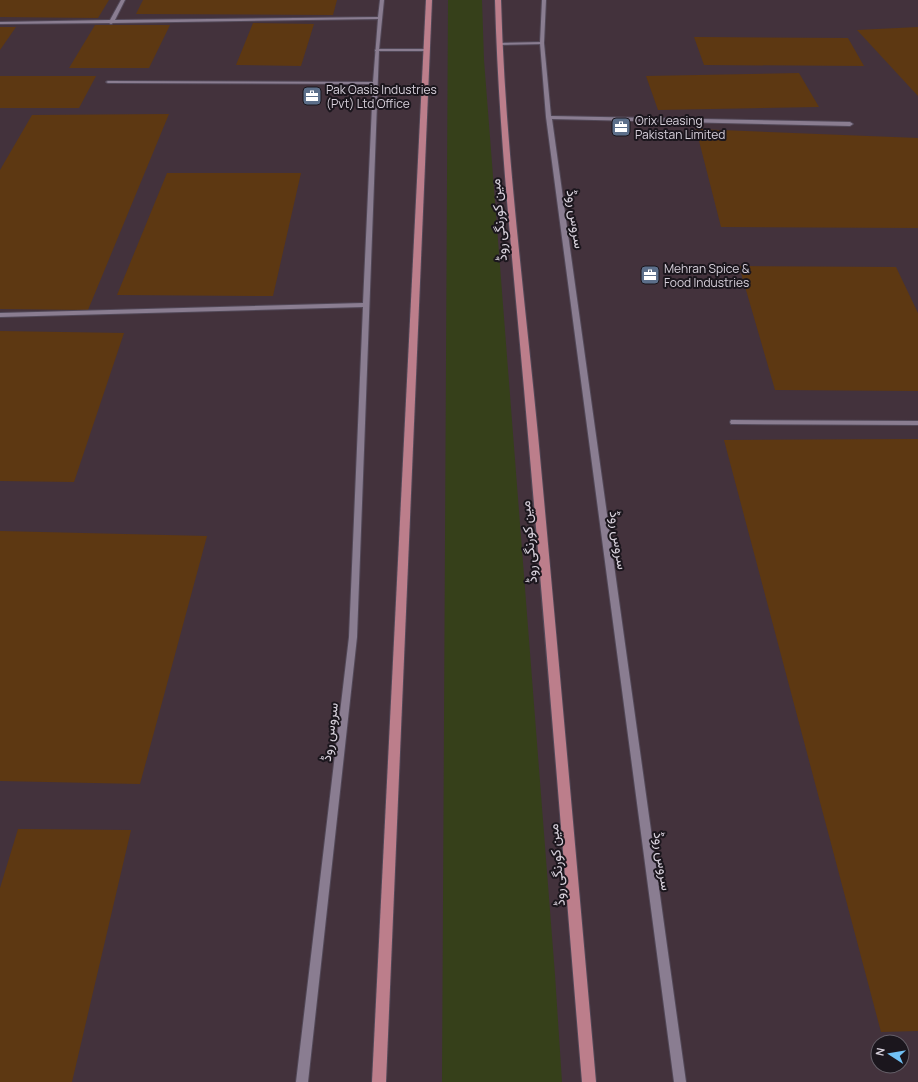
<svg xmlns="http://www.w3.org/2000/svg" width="918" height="1082" font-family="Manrope,Vazirmatn,sans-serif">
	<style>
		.industrial { fill: #43323c; fill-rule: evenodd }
		.green { fill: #36401a }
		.building { fill: #5d3812 }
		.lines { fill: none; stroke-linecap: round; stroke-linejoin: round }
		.service-casing { stroke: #524857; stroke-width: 2 }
		.minor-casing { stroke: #524857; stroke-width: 2 }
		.primary-casing { stroke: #524857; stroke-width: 2 }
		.service { fill: #8a7d91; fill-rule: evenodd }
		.minor { fill: #8a7d91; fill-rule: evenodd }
		.primary { fill: #bc7e8b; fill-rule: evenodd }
		.labels { text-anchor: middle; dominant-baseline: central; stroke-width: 4; stroke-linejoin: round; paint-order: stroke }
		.far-poi-label { font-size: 12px; fill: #d7d0db; stroke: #1b161d; text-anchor: start }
		.street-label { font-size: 14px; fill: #d7d0db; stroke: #1b161d }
	</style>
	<rect width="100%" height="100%" fill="#362b3c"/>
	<path class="industrial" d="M0 0H918V1082H0ZM878 1042H902V1066H878Z"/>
	<polygon class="green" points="448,0 482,0 484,60 555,975 562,1082 442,1082"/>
	<g class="building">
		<polygon points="0,0 109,0 98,18 0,17"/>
		<polygon points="143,0 337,0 333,15 136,14"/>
		<polygon points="253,23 314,24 301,66 236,65"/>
		<polygon points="95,25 170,25 149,68 69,68"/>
		<polygon points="0,27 16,27 0,50"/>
		<polygon points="918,27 918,96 857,30"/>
		<polygon points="694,37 848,38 864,66 704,65"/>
		<polygon points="799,73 819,107 658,110 646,76"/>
		<polygon points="0,76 96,76 79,108 0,108"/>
		<polygon points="169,114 88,310 0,309 0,170 32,115"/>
		<polygon points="696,129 918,138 918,228 721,227"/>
		<polygon points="167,173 301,173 273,296 117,295"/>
		<polygon points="739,266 896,267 918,313 918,391 775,390"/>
		<polygon points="0,331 124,333 74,482 0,481"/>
		<polygon points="918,439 918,1031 881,1032 724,440"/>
		<polygon points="0,531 207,536 140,784 0,781"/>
		<polygon points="18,829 131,830 72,1082 0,1082 0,888"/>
	</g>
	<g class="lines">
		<g class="service-casing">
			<g id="service">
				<polygon points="121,0 125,0 115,20 378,17 380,0 384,0 379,50 357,637 308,1082 296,1082 349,637 363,307 0,317 0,313 363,303 373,84 108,83 106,82 108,81 373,82 378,19 113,23 111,24 109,23 0,24 0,22 110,20"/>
				<polygon points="542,0 546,0 544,43 551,116 850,122 853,124 850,126 552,119 686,1082 674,1082 546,117 540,43"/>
				<polygon points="731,420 918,421 918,425 734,424 731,424 730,422"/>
			</g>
		</g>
		<g class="minor-casing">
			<g id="minor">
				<polygon points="542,42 544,43 544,44 499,45 497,44 499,43"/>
				<polygon points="377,49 427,49 429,50 427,51 375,51 375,50"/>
			</g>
		</g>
		<g class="primary-casing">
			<g id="primary">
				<polygon points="426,0 432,0 386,1082 372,1082"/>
				<path d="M495 0H501C505 146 524 290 538 435 558 651 577 866 596 1082H582C564 866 547 651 528 435 516 290 499 146 495 0Z"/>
			</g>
		</g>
		<use href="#service" class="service"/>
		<use href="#minor" class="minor"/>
		<use href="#primary" class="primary"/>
	</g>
	<defs>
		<g id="office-square" transform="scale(1)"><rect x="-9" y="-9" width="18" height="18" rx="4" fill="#5c6f8a" stroke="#1b161d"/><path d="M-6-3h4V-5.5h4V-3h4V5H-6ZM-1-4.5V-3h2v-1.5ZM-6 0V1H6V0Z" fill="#fff"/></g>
	</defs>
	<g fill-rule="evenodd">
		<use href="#office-square" x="312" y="96"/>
		<use href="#office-square" x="621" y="127"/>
		<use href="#office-square" x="650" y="275"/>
	</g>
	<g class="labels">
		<g class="far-poi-label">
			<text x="326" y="89">Pak Oasis Industries<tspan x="326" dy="14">(Pvt) Ltd Office</tspan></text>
			<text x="635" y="120">Orix Leasing<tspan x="635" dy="14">Pakistan Limited</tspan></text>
			<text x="664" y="268">Mehran Spice &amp;<tspan x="664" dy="14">Food Industries</tspan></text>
		</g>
		<g class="street-label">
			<text transform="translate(576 219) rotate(82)">سروس روڈ</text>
			<text transform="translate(498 220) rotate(-95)">مین کورنگی روڈ</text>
			<text transform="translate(619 540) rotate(82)">سروس روڈ</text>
			<text transform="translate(528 542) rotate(-95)">مین کورنگی روڈ</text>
			<text transform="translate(329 732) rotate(-83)">سروس روڈ</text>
			<text transform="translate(663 861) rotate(82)">سروس روڈ</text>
			<text transform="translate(556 865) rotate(-95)">مین کورنگی روڈ</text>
		</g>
	</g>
	<g transform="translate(890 1054) rotate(282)"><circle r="19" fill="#1b161d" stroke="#666069"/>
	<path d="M0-3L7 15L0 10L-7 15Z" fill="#71c1f5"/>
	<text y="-6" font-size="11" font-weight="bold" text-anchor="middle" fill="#d7d0db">N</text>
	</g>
</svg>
